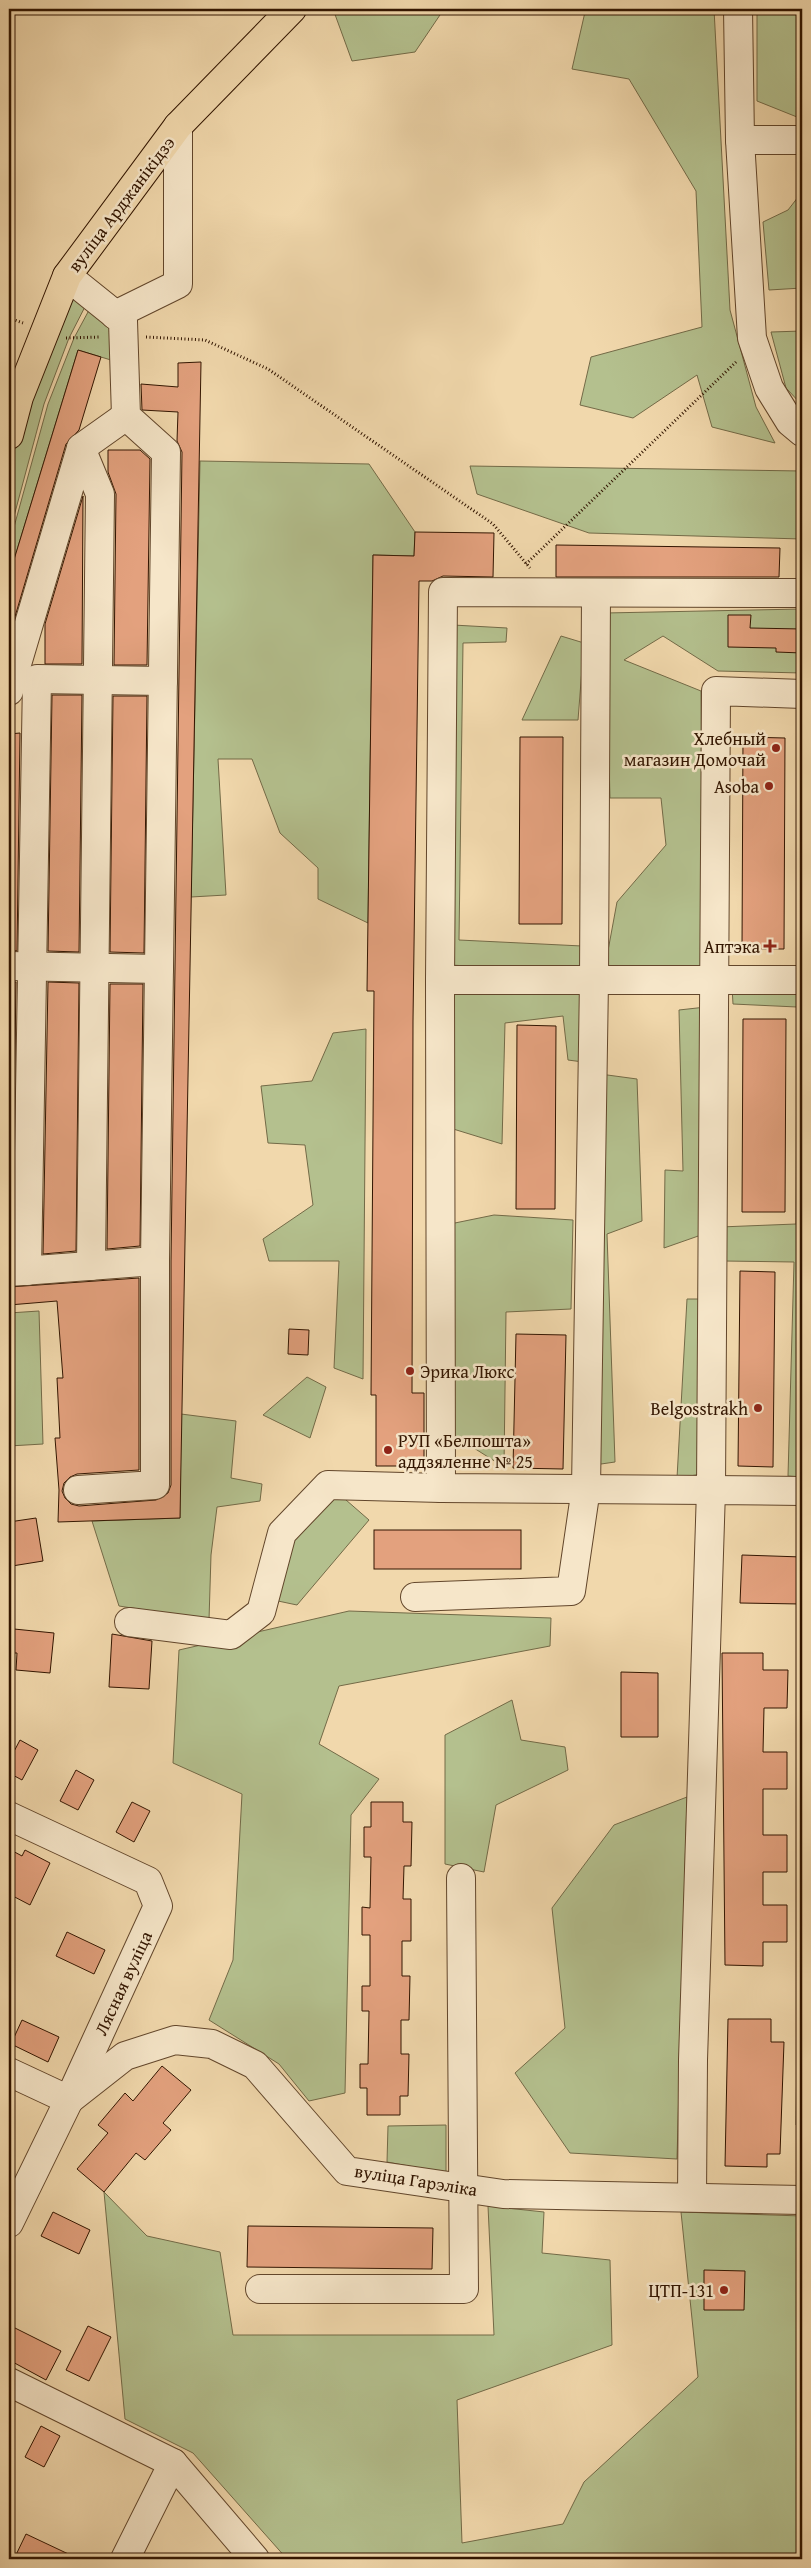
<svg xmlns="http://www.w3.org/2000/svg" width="811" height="2568" font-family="'Gentium Book Plus',serif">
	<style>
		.green { fill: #b4c08e; stroke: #736a47 }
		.building { fill: #e3a17e; stroke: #321500 }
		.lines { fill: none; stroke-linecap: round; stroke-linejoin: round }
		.minor-casing { stroke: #62462b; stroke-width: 30 }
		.major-casing { stroke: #321500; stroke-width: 30 }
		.path { stroke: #321500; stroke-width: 3; stroke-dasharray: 1 2.5; stroke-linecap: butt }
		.minor { stroke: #f6e6c9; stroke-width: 28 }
		.major { stroke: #f1d8ac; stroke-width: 28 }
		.poi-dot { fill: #8f2418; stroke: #f6e6c9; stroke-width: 2 }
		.labels { text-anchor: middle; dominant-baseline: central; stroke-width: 5; stroke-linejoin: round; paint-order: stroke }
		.street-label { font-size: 18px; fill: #321500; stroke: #f6e6c9 }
		.poi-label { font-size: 18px; fill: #321500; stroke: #f6e6c9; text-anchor: end }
	</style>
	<rect width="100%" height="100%" fill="#f1d8ac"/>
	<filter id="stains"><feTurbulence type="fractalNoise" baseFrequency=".004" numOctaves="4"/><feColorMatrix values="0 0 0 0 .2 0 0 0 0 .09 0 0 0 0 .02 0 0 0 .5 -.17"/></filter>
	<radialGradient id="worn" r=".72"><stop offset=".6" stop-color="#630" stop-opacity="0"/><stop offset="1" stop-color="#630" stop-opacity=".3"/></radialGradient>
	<g class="green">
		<polygon points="333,9 444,9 415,52 352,61"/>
		<polygon points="530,9 714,9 730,310 756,407 775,443 712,427 697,375 633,418 580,405 591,357 702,327 696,191 629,79 572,69 585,12"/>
		<polygon points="757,9 802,9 802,119 757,101"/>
		<polygon points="802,192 802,288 769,290 763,222 788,210"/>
		<polygon points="67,276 91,295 69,338 44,404 9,535 9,435"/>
		<polygon points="95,299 123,321 124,364 78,350 9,576 9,545 48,404 74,338"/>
		<polygon points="802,331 802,405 786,388 771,332"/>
		<polygon points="200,461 369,464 415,532 414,556 373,555 368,923 318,899 318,868 280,833 252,759 218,759 226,895 191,897"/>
		<polygon points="470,466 802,471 802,539 589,533 477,494"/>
		<polygon points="802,609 802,673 718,671 663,636 624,660 701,691 703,971 605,967 617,902 666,845 661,798 610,798 605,613"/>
		<polygon points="453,625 507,628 506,642 463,643 459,940 582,946 582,972 450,965"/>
		<polygon points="561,636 584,643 578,720 522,720"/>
		<polygon points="732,987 802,987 802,1477 788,1476 794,1262 724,1261 720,1227 796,1224 797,1007 733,1004"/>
		<polygon points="454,992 581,993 583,1062 568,1060 563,1016 505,1023 502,1144 450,1128"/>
		<polygon points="706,1007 704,1234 664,1248 665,1170 683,1171 679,1010"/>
		<polygon points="366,1029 363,1379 334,1368 339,1261 269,1261 263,1239 313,1205 305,1145 268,1143 261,1086 312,1081 333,1033"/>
		<polygon points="600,1074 637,1079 642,1221 607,1234 615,1462 594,1465"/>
		<polygon points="494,1215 573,1220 571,1309 506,1312 504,1467 450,1433 450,1224"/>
		<polygon points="687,1299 703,1299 702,1474 677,1478"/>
		<polygon points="39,1311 43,1444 9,1446 9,1313"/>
		<polygon points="307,1377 326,1387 310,1438 263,1415"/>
		<polygon points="181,1414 236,1421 231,1478 262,1484 260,1501 217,1507 211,1555 209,1620 119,1606 92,1521 180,1518"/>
		<polygon points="338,1493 369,1520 297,1605 278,1601 294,1531"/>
		<polygon points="349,1611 551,1618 550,1646 339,1686 319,1744 379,1779 351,1815 345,2093 309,2101 279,2064 209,2020 233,1960 242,1794 173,1763 179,1650"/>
		<polygon points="512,1700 521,1740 565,1747 568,1770 496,1805 484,1872 445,1864 445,1735"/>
		<polygon points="801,1706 802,1706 802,1834 797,1815"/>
		<polygon points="687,1797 677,2159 570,2153 515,2073 565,2028 552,1908 614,1825"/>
		<polygon points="798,1968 802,1969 802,2127 796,2125"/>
		<polygon points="446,2125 446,2173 387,2162 388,2126"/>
		<polygon points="104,2192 147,2236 220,2252 233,2335 494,2335 488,2206 544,2212 542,2253 610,2260 612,2345 457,2400 462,2543 563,2524 584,2482 698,2377 681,2212 802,2216 802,2559 287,2559 193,2453 125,2419"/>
	</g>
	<g class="building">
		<polygon points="78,350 101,357 79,430 66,444 9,637 9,576"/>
		<polygon points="201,362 180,1518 58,1522 59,1490 55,1438 60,1438 57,1378 63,1378 57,1301 9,1305 9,1287 139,1278 139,1470 77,1474 70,1477 64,1483 62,1491 65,1498 71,1504 79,1506 156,1500 168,1493 171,1485 171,1261 182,452 177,441 178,412 142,410 141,384 178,387 178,363"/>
		<polygon points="108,450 140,450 150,459 147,665 114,665 116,494 108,472"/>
		<polygon points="83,496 82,664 45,664 45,624"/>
		<polygon points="415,532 494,533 493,577 443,576 432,581 419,581 413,1021 412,1393 424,1393 424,1466 376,1466 376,1395 371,1395 374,991 367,991 373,555 414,556"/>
		<polygon points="556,545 780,548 779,577 556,577"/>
		<polygon points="728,615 751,615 750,628 802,629 802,653 776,652 776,648 728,647"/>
		<polygon points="52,695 82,695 79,952 48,951"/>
		<polygon points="113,696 147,696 144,953 110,952"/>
		<polygon points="20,733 17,951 9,950 9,734"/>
		<polygon points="520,737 563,737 562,924 519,924"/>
		<polygon points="743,737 785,738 784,949 742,949"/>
		<polygon points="9,982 16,982 12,1256 9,1256"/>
		<polygon points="48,982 79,983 76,1251 43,1254"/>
		<polygon points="110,984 143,984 140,1246 107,1249"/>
		<polygon points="743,1019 786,1019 785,1212 742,1212"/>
		<polygon points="517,1025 556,1026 555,1209 516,1209"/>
		<polygon points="740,1271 775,1272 773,1467 738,1466"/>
		<polygon points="289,1329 309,1330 308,1355 288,1354"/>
		<polygon points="516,1334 566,1335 563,1469 513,1468"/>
		<polygon points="36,1518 43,1561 12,1566 9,1522"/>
		<rect x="374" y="1530" width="147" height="39"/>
		<polygon points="742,1555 802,1557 801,1604 740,1603"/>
		<polygon points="14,1629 54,1633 50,1673 16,1670 17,1653 12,1653"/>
		<polygon points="112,1634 152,1641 149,1689 109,1687"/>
		<polygon points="722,1653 763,1653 763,1670 788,1670 787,1708 764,1708 763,1752 787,1752 787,1789 763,1789 763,1835 787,1835 787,1872 763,1872 763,1905 787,1905 787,1942 763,1942 763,1966 725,1965"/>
		<polygon points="621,1672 658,1673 658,1737 621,1737"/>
		<polygon points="20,1740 38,1750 22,1780 9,1773 9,1761"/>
		<polygon points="76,1770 94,1780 78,1810 60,1801"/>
		<polygon points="132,1802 150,1811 134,1842 116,1832"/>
		<polygon points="371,1802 403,1802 403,1822 412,1822 411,1866 404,1866 403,1899 411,1899 411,1941 402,1941 402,1976 410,1976 409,2020 401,2020 401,2054 409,2054 408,2096 400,2096 400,2115 367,2115 367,2088 360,2088 360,2064 368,2064 369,2011 362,2011 362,1986 370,1986 370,1935 362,1935 362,1907 370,1908 371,1857 364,1857 364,1827 371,1827"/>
		<polygon points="9,1849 22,1856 25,1850 50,1863 30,1905 9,1894"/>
		<polygon points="67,1932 105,1950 94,1974 56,1956"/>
		<polygon points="728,2019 771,2019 771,2042 784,2042 780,2154 767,2154 767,2167 725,2166"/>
		<polygon points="22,2020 59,2037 48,2062 11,2044"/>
		<polygon points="162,2066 191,2090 163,2123 171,2130 145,2160 136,2153 104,2192 77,2169 108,2133 98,2125 125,2093 133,2101"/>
		<polygon points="53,2212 90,2230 79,2254 41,2236"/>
		<polygon points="248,2226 433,2228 432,2269 247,2267"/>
		<polygon points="704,2270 745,2271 744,2310 704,2310"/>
		<polygon points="9,2325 61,2351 46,2380 9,2360"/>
		<polygon points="88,2326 111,2337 89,2381 66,2370"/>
		<polygon points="41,2426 60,2436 44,2467 25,2457"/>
		<polygon points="26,2534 79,2559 14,2559"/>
	</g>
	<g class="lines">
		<g class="minor-casing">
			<g id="minor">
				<polyline points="738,9 740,140 752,338 769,388 790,422 802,432"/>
				<polyline points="740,140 802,140"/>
				<polyline points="115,315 178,284 178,126"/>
				<polyline points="81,448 100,494 91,1266"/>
				<polyline points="802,593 443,592 440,980 441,1488 711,1490 716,691 802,694"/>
				<polyline points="9,691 81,448 126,416"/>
				<polyline points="9,966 159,969"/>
				<polyline points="440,980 802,980"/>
				<polyline points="27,1271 37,679 163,681"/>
				<polyline points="9,1272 155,1261 166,452 126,416 123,321 67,276"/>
				<polyline points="78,1490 155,1485 155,1261"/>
				<polyline points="415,1597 571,1591 586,1488 594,981 596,593"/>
				<polyline points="129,1622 231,1635 261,1612 282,1533 328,1485 441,1488"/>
				<polyline points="9,1816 148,1881 158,1906 69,2100 9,2223"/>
				<polyline points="9,2072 69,2100 125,2056 175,2040 212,2044 255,2065 347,2171 503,2194 802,2200"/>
				<polyline points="692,2197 693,2060 711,1490 802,1491"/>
				<polyline points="260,2289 464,2289 461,1878"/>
				<polyline points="9,2382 173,2463 255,2559"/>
				<polyline points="125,2559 173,2463"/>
			</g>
		</g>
		<g class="major-casing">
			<polyline id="major" points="9,435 19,397 67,276 178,126 292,9"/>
		</g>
		<g class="path">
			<polyline points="9,318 23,323"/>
			<polyline points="146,337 205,340 268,369 493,524 530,568"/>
			<polyline points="66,338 100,337"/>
			<polyline points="526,564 736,362"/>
		</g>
		<use href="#minor" class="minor"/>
		<use href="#major" class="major"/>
	</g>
	<g class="poi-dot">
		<circle cx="776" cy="748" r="5"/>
		<circle cx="769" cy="786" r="5"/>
		<path d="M767.5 938.5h5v5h5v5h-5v5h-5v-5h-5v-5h5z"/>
		<circle cx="410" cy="1371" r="5"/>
		<circle cx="758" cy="1408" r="5"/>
		<circle cx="388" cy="1450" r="5"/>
		<circle cx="724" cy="2290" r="5"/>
	</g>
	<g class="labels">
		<g class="street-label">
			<text transform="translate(121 204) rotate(-53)">вуліца Арджанікідзэ</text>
			<text transform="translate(123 1983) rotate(-65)">Лясная вуліца</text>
			<text transform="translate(416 2180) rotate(9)">вуліца Гарэліка</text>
		</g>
		<g class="poi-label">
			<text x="766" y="738">Хлебный<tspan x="766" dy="21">магазин Домочай</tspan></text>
			<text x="759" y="786">Asoba</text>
			<text x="760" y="946">Аптэка</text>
			<text x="420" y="1371" text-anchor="start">Эрика Люкс</text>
			<text x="748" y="1408">Belgosstrakh</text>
			<text x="398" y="1440" text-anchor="start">РУП «Белпошта»<tspan x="398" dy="21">аддзяленне № 25</tspan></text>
			<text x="714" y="2290">ЦТП-131</text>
		</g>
	</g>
	<rect width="811" height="2568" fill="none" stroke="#f1d8ac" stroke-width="30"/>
	<rect x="10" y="10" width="791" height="2548" fill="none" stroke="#321500" stroke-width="2.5"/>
	<rect x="15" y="15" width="781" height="2538" fill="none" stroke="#321500"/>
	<rect width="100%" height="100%" filter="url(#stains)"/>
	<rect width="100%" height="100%" fill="url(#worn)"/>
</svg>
